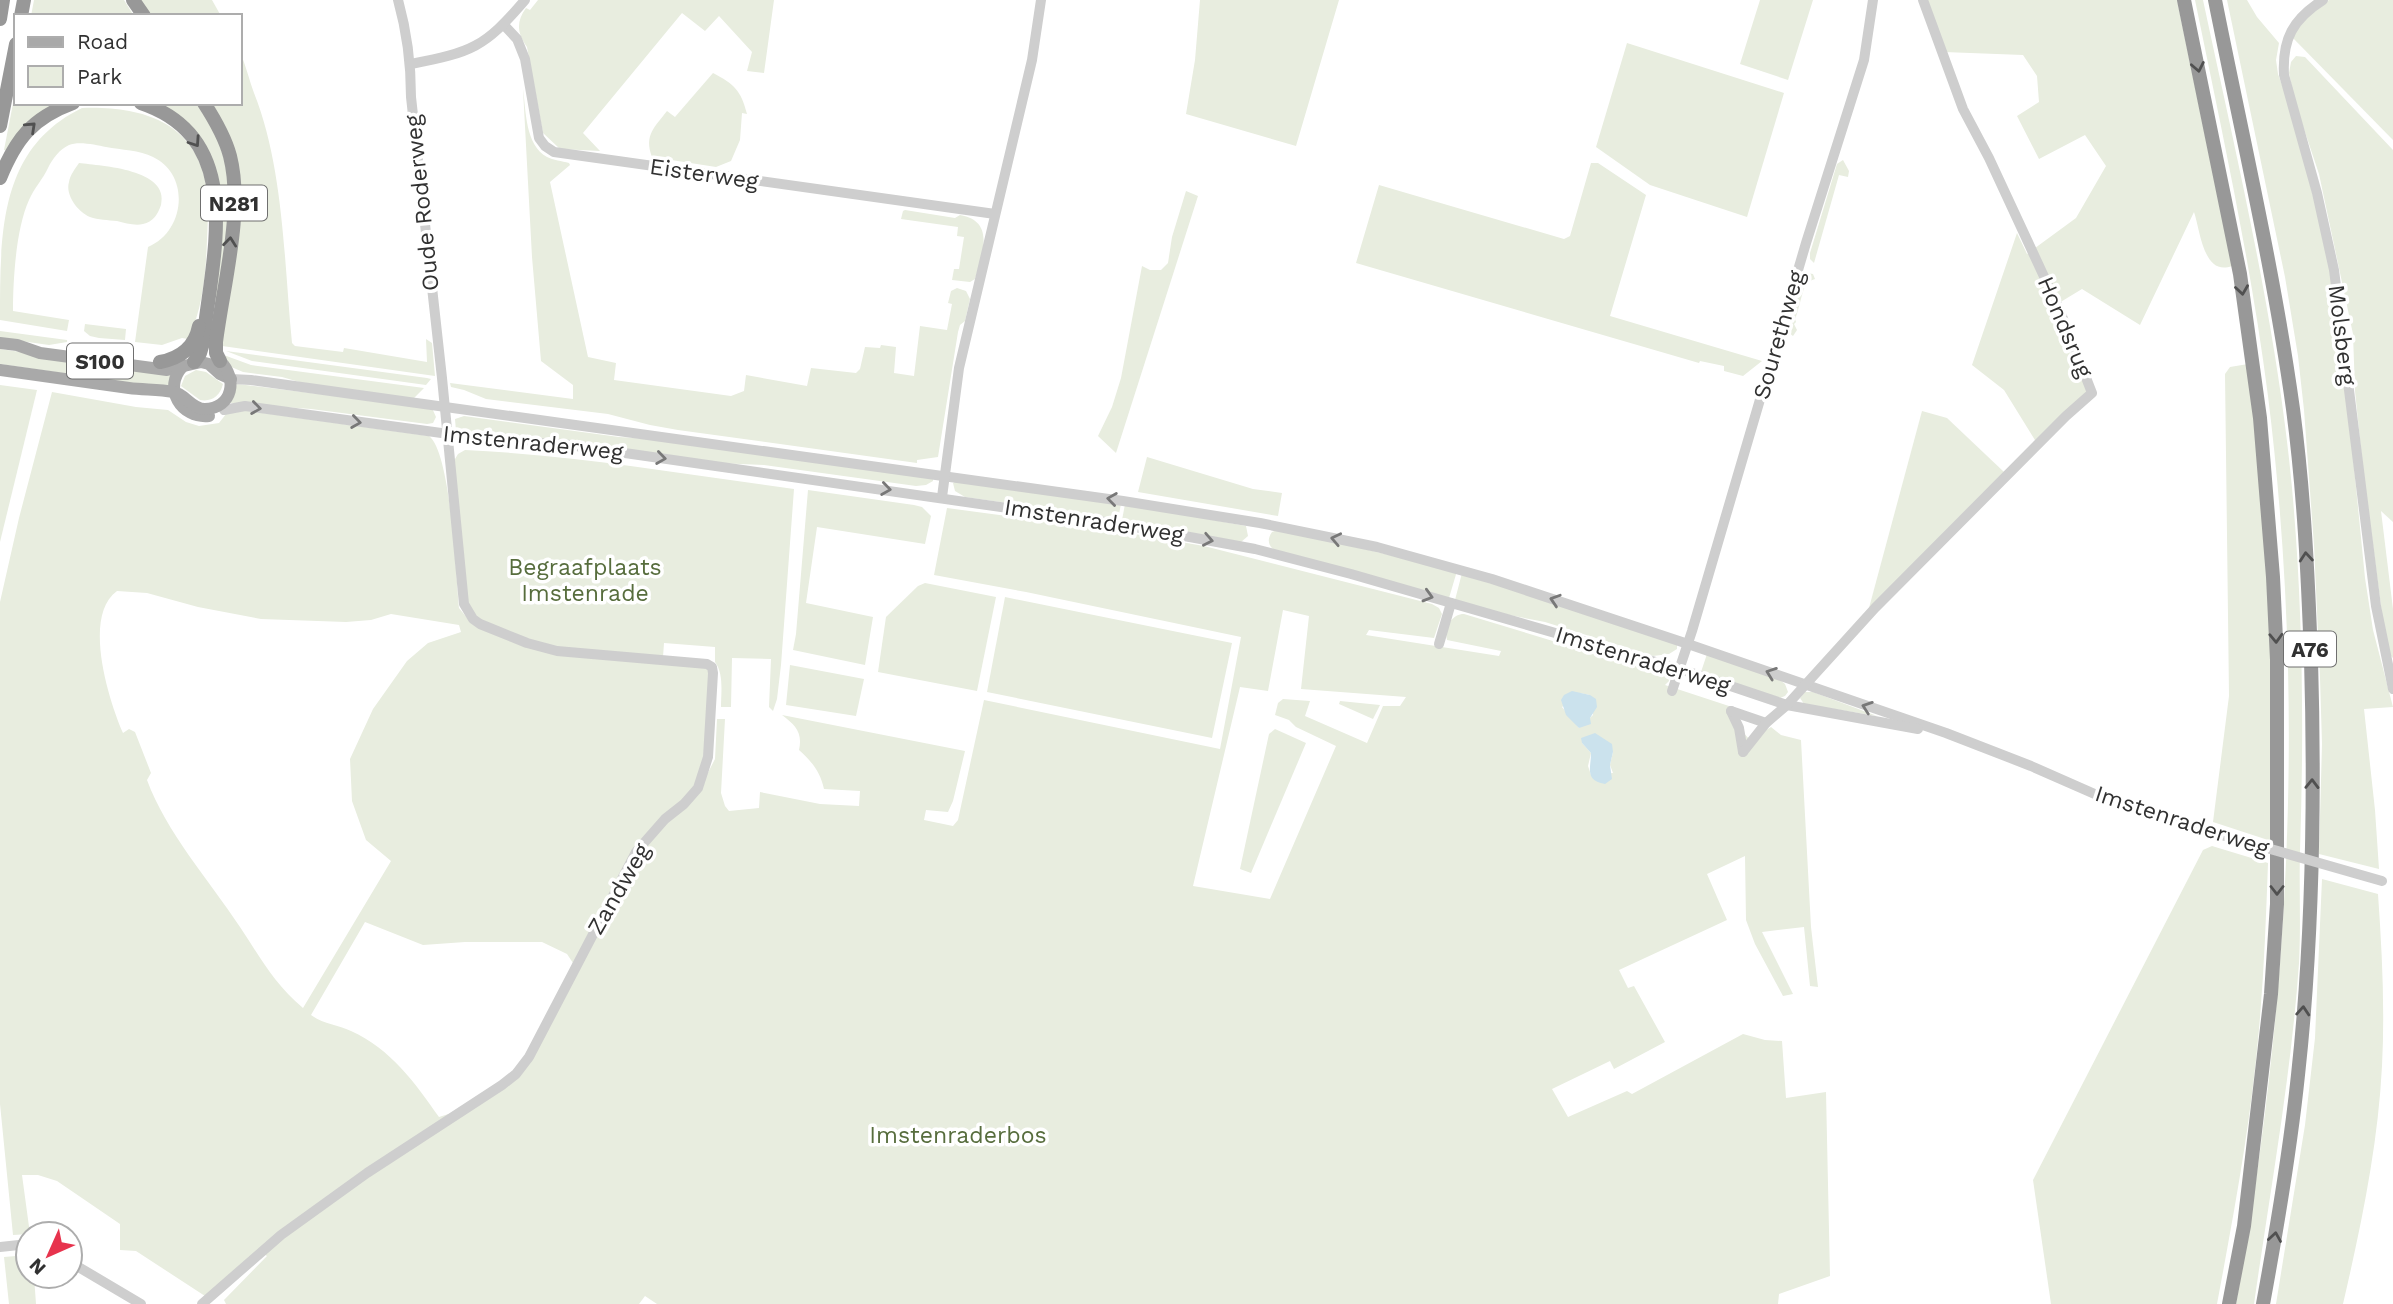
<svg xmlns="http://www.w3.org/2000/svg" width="2393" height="1304" font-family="'Work Sans',sans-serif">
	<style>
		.green { fill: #e8eddf; fill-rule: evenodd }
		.water { fill: #cbe2ed }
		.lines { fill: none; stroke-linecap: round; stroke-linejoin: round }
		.minor { stroke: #cecece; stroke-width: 10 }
		.major { stroke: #a9a9a9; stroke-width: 12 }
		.highway { stroke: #989898; stroke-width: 14 }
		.minor-bridge { stroke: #cecece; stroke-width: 10 }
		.oneway { stroke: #505050 }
		.oneway2 { stroke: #787878 }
		.labels { text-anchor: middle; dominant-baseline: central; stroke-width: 7; stroke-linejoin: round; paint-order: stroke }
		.shield { fill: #fff; stroke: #6f6f6f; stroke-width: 2 }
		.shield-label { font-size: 21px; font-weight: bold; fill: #313131 }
		.street-label { font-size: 23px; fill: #313131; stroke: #fff }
		.park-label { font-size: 23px; fill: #576d3d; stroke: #fff }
	</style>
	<rect width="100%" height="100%" fill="#fff"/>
	<g class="green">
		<polygon points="34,0 124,0 134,16 31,16"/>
		<polygon points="140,0 212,0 221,16 149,16"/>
		<path d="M538 0H774L764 73 747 71 752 52 719 16 705 31 682 13 583 133 600 151 560 149 543 133 527 47C517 33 516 22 526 8L530 10Z"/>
		<polygon points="1200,0 1339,0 1296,146 1186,114 1195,60"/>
		<polygon points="1760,0 1813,0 1788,80 1740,64"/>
		<path d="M1926 0H2177L2232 266C2203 277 2200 229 2194 212L2140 325 2082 289 2049 309 2090 393 2038 445 2004 390 1972 365 2017 233 2027 254 2076 218 2106 166 2085 135 2039 159 2017 116 2039 102 2037 76 2023 55 1944 52Z"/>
		<path d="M2195 0H2203C2237 159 2277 326 2292 488 2303 608 2304 730 2300 851 2299 888 2301 926 2299 963 2291 1078 2270 1191 2254 1304H2236C2290 1003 2306 701 2268 396 2251 263 2222 132 2195 0Z"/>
		<polygon points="2227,0 2247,0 2257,17 2279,43 2276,60 2278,74 2294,118 2329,261 2346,386 2365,578 2373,630 2393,707 2364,709 2375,810 2379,869 2319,854 2322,744 2320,678 2314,545 2304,410 2298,356 2285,277"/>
		<polygon points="2329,0 2393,0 2393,140 2292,37 2311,11"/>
		<polygon points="1627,43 1784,93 1747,217 1650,185 1596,147"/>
		<path d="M240 52C246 66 249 79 254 93 284 168 284 263 292 343L295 346 343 352 344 348 427 362 426 339 432 343 435 376 222 346 239 198 211 103H240Z"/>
		<polygon points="2296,56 2305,57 2393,150 2393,522 2381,511 2393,609 2393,658 2387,652 2363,469 2355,391 2353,334 2319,174 2295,102 2289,73 2291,62"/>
		<path d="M713 73C734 84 741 90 747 114L742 113 740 140 731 161 716 167 652 157C644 135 654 128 667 111L675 117Z"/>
		<polygon points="16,88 16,103 61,103 8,151 4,150"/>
		<path d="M523 89C526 110 525 145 547 157 553 160 562 161 569 163L570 165 550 182 588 357 616 363 614 380 731 396 744 391 746 375 807 386 811 368 856 373 860 369 865 347 880 348 881 345 896 347 894 373 914 376 920 326 947 330 952 304 948 303 951 291 957 288 966 291 970 299 965 321 960 325 958 332 938 457 917 460V463L678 430 650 425 608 414 486 399 464 390 451 387 450 383 573 399V385L541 361 532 257Z"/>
		<polygon points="154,103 199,103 214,129 227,167 229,185 227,231 213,341 221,203 215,167"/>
		<path d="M82 108C136 106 191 119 205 179 209 198 208 219 207 239 206 272 203 309 188 339L182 338 162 345 135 342 148 247C185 232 191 175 153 157 140 150 121 150 106 147 96 145 79 141 69 145 59 150 53 158 48 168 43 179 34 188 29 200 16 229 13 279 13 311L69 320 67 331 0 320C0 230 0 148 82 108Z"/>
		<polygon points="1843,160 1849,171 1848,177 1839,175 1814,263 1810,259 1810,253 1837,164"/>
		<path d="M79 163C102 166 170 169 161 205 158 214 153 222 143 224 135 226 125 223 117 221 108 220 98 220 90 217 78 212 65 195 69 182 70 175 75 169 79 163Z"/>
		<polygon points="1591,163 1598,163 1646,195 1610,316 1762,361 1743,376 1724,371 1724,366 1700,361 1699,363 1356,263 1379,185 1564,239 1570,236"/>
		<polygon points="1186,191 1198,196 1116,453 1098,436 1112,407 1121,378 1142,266 1150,270 1161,270 1168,263 1172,237"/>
		<path d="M905 210 955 218 960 215C996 221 982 255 975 279L970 282 952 280 954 269H959L964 237 957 236 958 227 901 219 903 211Z"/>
		<path d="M1807 273 1813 274 1815 279 1807 282C1801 293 1800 307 1795 319L1796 322 1794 324 1797 330 1793 336 1787 331 1804 276Z"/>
		<polygon points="85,324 126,329 125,340 99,338 90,336 84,331"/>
		<polygon points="0,331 67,340 67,342 49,345 0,338"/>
		<polygon points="0,349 171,374 169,386 138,384 0,364"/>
		<polygon points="226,351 427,378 431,379 426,385 252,361"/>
		<polygon points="221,354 251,365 424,388 413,399 313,386 282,377 243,372 229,366"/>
		<polygon points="2248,364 2265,515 2272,687 2271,841 2213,822 2229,696 2225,374 2230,367"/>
		<path d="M196 370 206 372 223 384C220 396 212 402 200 400L181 386 185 376Z"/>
		<polygon points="237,384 432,408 436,417 433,423 427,424 311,409 230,403"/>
		<polygon points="0,385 37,390 0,542"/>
		<path d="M52 392 136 407 168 410 186 422 199 426 219 423 226 414 241 410 429 436C451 453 456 576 459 608L472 624 526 644 705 667 711 673 714 687 699 790 715 759 717 719H725L721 793 725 806 729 811 759 808 760 792 820 804 859 806 860 791 824 789C820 771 812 762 799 750 803 732 795 725 782 715L965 751 953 801 948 812 926 810 924 820 953 826 958 820 984 700 1220 749 1241 637 1026 592 934 575 947 508 1111 530 1204 546 1432 604 1439 608 1442 614 1434 638 1369 630 1366 635 1499 656 1501 651 1447 640C1444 629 1451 614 1464 614L1668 676 1669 681 1665 685 1732 707V721L1754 744 1763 732 1771 727 1781 735 1801 740 1811 927 1818 987 1810 986 1804 927 1762 932 1793 994 1783 996 1755 944 1746 920 1745 856 1707 874 1727 920 1619 970 1628 988 1634 986 1665 1042 1614 1069 1610 1061 1552 1089 1568 1117 1627 1091 1632 1094 1743 1034 1765 1040 1782 1041 1786 1098 1826 1092 1830 1276 1779 1294 1778 1304H657L645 1296 639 1304H226L224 1300 267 1256 264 1254 205 1296 136 1251 120 1250V1224L57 1181 38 1175H22L30 1234 13 1235 0 1104V602L19 518ZM117 591 147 593 198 607 261 619 346 622 371 620 391 614 459 625 461 632 428 643 407 661 373 709 350 759 352 801 366 840 391 861 303 1008C274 984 260 957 240 927 209 880 166 832 147 780L151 773 135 732 129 729 123 733C109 701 82 616 117 591ZM1283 610 1309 616 1301 689 1406 697 1400 706H1383L1367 743 1305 716 1310 701 1283 699 1278 703 1275 715 1289 720 1296 727 1336 746 1270 899 1193 886 1240 687 1268 691ZM1580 693 1590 695 1593 715 1579 728 1562 707ZM1582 743 1613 752 1610 765 1613 773 1591 775 1588 766 1591 753ZM365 922 423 945 465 942H542L567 954 573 963 525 1056 511 1074 458 1111 439 1117C415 1083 391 1049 351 1031 338 1025 323 1024 311 1015Z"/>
		<polygon points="1922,411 1947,418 2004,472 1869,608"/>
		<polygon points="464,416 619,437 665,440 933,479 933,481 926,485 916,486 764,465 717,463 456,431 455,419"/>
		<path d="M465 450C575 455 684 474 794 489L781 665 777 699 773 711 769 707 771 659 732 658 731 707H721C721 693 724 674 715 662V647L664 643 663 657 564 650 487 627 471 610 466 596 452 464 458 454Z"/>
		<polygon points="1147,457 1253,489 1282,493 1278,516 1138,492"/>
		<polygon points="956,481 1121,504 1118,519 965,497 955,491 953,483"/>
		<polygon points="808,490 914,505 922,507 931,516 925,544 817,527 806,603 873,617 865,665 793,650 796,634"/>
		<polygon points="1125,504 1246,526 1248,536 1241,542 1122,520"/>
		<path d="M1280 529 1457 571 1449 598 1274 550C1268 545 1267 539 1272 532Z"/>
		<polygon points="1462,573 1677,644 1677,649 1669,654 1653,656 1545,622 1504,614 1455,600"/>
		<polygon points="925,583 996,597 977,691 878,672 886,617 918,586"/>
		<polygon points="1005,597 1232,643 1212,738 987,692"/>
		<polygon points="1707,654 1780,680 1785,684 1788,692 1785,696 1780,698 1701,672"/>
		<polygon points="790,665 864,679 856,716 786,705"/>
		<polygon points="1805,692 1813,692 1877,716 1804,704 1800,698"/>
		<polygon points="1340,701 1380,705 1373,719 1339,704"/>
		<polygon points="1275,729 1306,743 1251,873 1240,869 1269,734"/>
		<path d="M2212 846 2268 863C2266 919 2264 974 2259 1029 2251 1122 2234 1213 2217 1304H2051L2033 1180 2203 850Z"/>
		<path d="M2322 879 2378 894C2382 951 2385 1009 2382 1066 2378 1146 2361 1226 2343 1304H2276L2305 1125 2315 1038Z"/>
		<polygon points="28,1255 28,1276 34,1276 36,1304 9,1304 4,1257"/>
	</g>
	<g class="water">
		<polygon points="1572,691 1590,695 1596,699 1597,707 1590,718 1591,724 1579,728 1566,715 1561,700 1564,695"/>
		<path d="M1595 733 1612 744 1613 752 1610 765 1612 779 1605 784C1584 780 1591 768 1591 753L1582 743 1581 738Z"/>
	</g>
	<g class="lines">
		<g class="minor">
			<path d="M2323 0C2293 19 2282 39 2284 75L2317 193 2334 270 2376 606 2393 689"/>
			<polyline points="504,25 517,39 525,59 539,138 545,146 554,152 995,214"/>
			<path d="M411 64C472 52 484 48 525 0"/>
			<polyline points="231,379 251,380 1123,501 1260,523 1377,547 1492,579 1688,644 1946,733 2031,766 2106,799 2211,832"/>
			<polyline points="224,410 245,406 507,442 562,444 1119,524 1255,549 1351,574 1680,669 1787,705 1918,729"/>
			<polyline points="942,497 959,368 1032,60 1041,0"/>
			<polyline points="1439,644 1451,603"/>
			<polyline points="1672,691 1692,631 1806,243 1864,60 1873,0"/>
			<polyline points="1731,711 1739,728 1743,752"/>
			<polyline points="1731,711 1766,723"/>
			<polyline points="1743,752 1766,723 1787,705 1875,608 2066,416 2092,393 2060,311 1989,158 1963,109 1923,0"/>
			<polyline points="0,1247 28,1244"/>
			<polyline points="70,1262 141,1304"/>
			<path d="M202 1304 281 1235 367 1173 502 1085 516 1074 529 1057 636 852 665 819 684 804 698 788 708 757 713 673 712 667 707 664 557 651 527 643 480 624 473 619 464 604 442 378 411 97C411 63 407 32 398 0"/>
		</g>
		<g class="major">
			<polyline points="0,343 17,345 40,353 167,370 201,362 209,364 220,374 231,379"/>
			<path d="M183 366C162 388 181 419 209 416"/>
			<path d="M0 370C43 376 86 382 129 388 144 390 159 389 173 392 186 394 191 409 205 409 233 408 238 378 220 361"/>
		</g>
		<g class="highway">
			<polyline points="133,0 144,16"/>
			<polyline points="2184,0 2240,274 2260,418 2273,577 2277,660 2277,904 2271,994 2244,1226 2229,1304"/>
			<path d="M2215 0C2242 136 2274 271 2293 409 2304 492 2308 576 2311 659 2315 798 2313 938 2298 1075 2290 1152 2277 1228 2263 1304"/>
			<polyline points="21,16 24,0"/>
			<polyline points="0,19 3,0"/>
			<path d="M141 103C249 139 211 259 203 343L200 353 194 362"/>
			<path d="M204 103C215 120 225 137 230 156 244 211 223 286 216 342V353L220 361"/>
			<polyline points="0,126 16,44"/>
			<path d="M0 178C16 139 32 118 73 103"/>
			<path d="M160 362C181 358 195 347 199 326"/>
		</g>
		<polyline class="minor-bridge" points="2211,832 2382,881"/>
	</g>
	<defs><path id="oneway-chevron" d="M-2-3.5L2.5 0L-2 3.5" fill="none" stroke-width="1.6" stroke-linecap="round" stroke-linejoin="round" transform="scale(1.75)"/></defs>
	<g class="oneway">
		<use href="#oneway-chevron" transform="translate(2198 67) rotate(79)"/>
		<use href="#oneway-chevron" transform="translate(31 127) rotate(-43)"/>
		<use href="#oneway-chevron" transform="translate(195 142) rotate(56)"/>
		<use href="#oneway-chevron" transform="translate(230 242) rotate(-84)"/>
		<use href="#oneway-chevron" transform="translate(2242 290) rotate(82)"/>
		<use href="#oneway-chevron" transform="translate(2306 557) rotate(-95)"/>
		<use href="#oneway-chevron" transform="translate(2276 638) rotate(88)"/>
		<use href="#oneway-chevron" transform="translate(2312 784) rotate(-89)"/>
		<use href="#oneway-chevron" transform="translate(2277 890) rotate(90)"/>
		<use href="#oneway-chevron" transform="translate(2303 1011) rotate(-86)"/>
		<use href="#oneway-chevron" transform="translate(2275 1237) rotate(-81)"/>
	</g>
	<g class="oneway2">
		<use href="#oneway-chevron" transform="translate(256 408) rotate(8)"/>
		<use href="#oneway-chevron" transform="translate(356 422) rotate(8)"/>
		<use href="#oneway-chevron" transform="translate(661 458) rotate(8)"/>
		<use href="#oneway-chevron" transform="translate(886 489) rotate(8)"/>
		<use href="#oneway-chevron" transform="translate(1112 499) rotate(-172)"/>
		<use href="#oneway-chevron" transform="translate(1336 539) rotate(-168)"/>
		<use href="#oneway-chevron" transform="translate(1208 540) rotate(11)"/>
		<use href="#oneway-chevron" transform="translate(1428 596) rotate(16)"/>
		<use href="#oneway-chevron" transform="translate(1555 600) rotate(-162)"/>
		<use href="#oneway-chevron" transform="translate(1771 673) rotate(-160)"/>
		<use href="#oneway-chevron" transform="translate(1867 707) rotate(-161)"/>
	</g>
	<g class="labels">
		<g class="shield">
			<rect x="201" y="185.5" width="66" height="35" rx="5"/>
			<rect x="67" y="343.5" width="66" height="35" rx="5"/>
			<rect x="2284" y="631.5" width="52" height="35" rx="5"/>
		</g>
		<g class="shield-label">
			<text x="234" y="203">N281</text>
			<text x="100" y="361">S100</text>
			<text x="2310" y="649">A76</text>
		</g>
		<g class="street-label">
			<text transform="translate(704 174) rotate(8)">Eisterweg</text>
			<text transform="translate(422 203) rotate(-96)">Oude Roderweg</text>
			<text transform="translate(2065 327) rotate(67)">Hondsrug</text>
			<text transform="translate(1779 335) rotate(-74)">Sourethweg</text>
			<text transform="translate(2342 335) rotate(83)">Molsberg</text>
			<text transform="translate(533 443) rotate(6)">Imstenraderweg</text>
			<text transform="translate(1094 521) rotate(9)">Imstenraderweg</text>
			<text transform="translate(1643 660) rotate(17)">Imstenraderweg</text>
			<text transform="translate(2182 821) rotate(18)">Imstenraderweg</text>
			<text transform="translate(619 889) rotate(-60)">Zandweg</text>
		</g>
		<g class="park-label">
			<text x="585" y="567">Begraafplaats<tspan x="585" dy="26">Imstenrade</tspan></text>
			<text x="958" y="1135">Imstenraderbos</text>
		</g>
	</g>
	<rect x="14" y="14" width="228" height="91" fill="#ffffff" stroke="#adadad" stroke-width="2"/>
	<rect x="28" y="37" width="35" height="10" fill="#a9a9a9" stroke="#adadad" stroke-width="2"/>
	<text x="77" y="49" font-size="21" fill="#313131">Road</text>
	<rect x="28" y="66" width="35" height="21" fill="#e8eddf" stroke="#adadad" stroke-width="2"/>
	<text x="77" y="84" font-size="21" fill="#313131">Park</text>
	<g transform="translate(49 1255) rotate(225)"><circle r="33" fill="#ffffff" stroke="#adadad" stroke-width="2"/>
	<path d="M0-5L12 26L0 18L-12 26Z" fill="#e7334d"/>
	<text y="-10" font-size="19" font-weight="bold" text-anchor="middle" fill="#313131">N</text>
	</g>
</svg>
